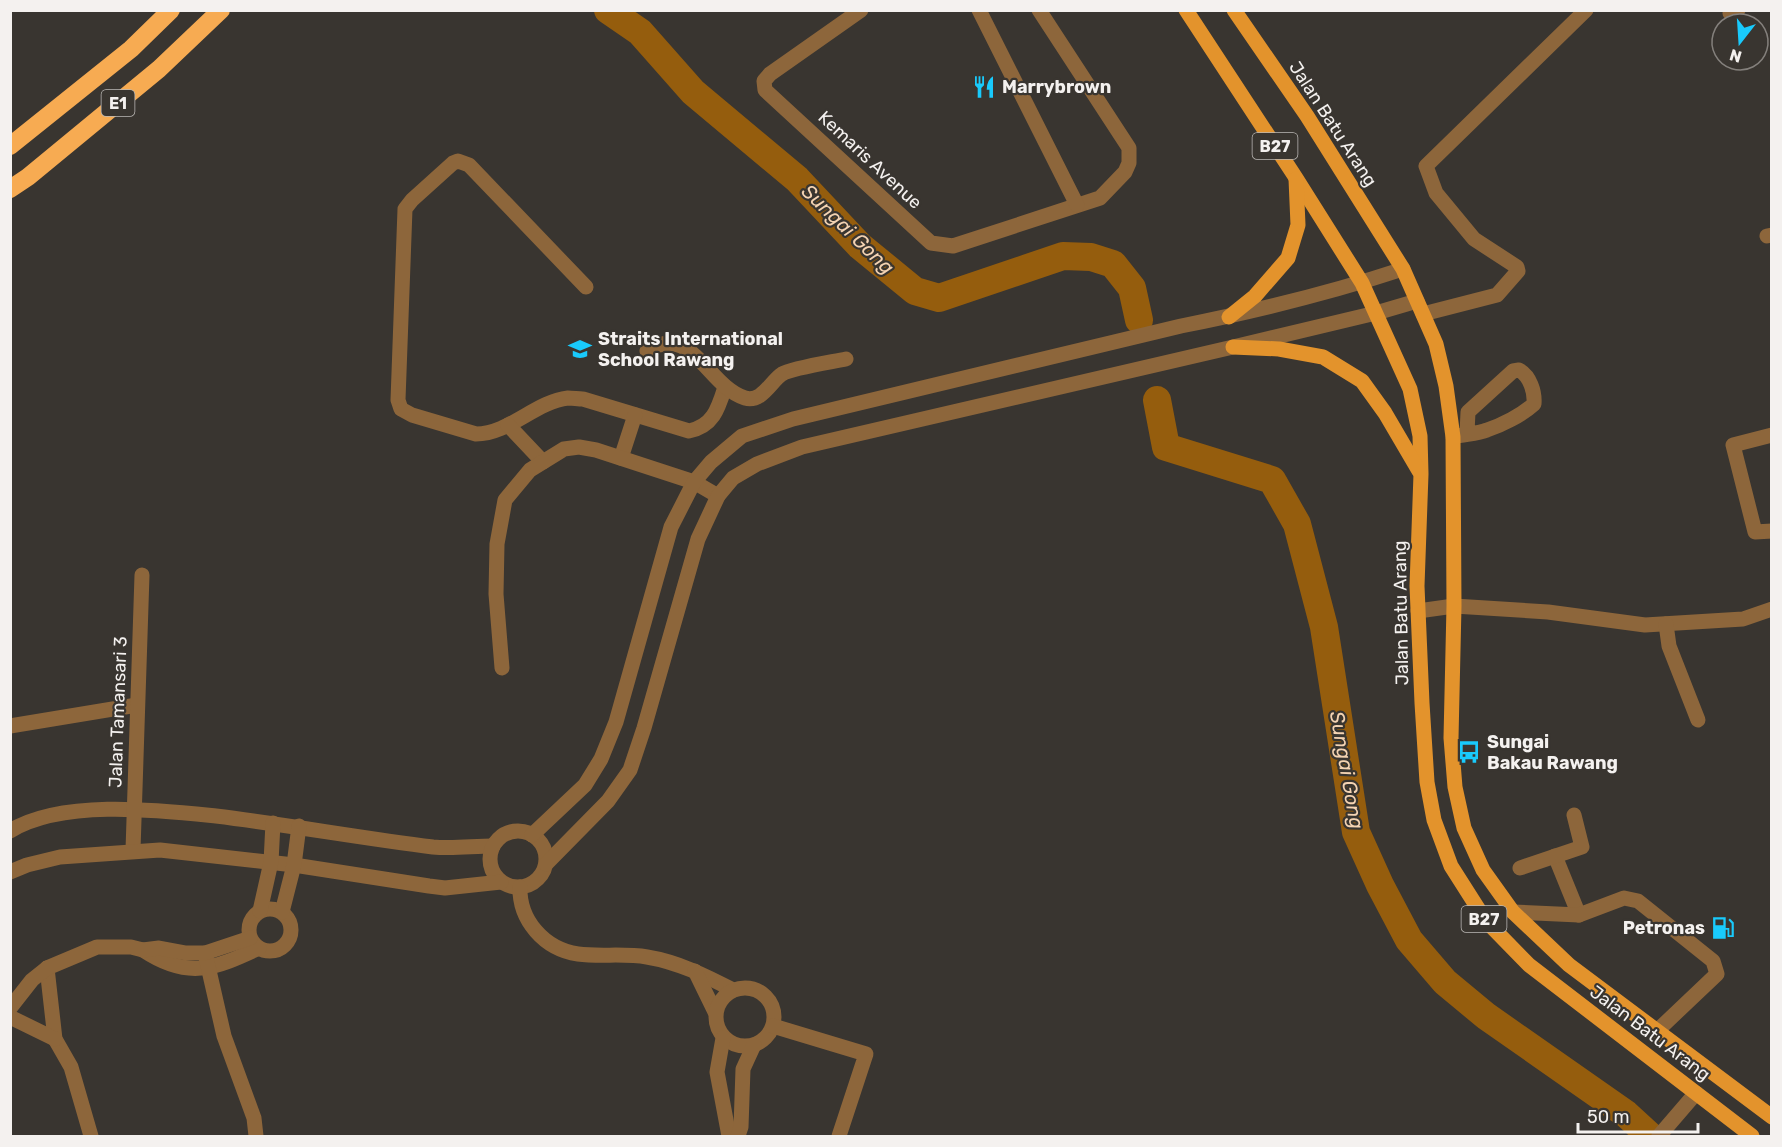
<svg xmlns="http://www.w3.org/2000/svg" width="1782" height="1147" font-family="Rubik,sans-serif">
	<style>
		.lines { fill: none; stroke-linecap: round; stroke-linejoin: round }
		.river { stroke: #955d0d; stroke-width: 28 }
		.minor { stroke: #8d663b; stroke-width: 15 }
		.major { stroke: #e3932c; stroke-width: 15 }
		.highway { stroke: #f7ab52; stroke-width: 18 }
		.labels { text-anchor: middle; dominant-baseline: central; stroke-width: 4.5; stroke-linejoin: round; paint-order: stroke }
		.shield { fill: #393530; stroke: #bcb9b6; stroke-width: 1.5 }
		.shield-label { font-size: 16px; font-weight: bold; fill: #f4f1ef }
		.poi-label { font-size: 18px; font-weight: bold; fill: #f4f1ef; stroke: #393530; text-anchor: start }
		.street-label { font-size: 18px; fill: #f4f1ef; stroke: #393530 }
		.water-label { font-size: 20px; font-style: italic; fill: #f4d3b2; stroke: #393530 }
	</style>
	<rect width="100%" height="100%" fill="#393530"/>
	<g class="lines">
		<g class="river">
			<polyline points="608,10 640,32 693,92 797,179 860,246 915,291 939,298 1063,256 1091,257 1113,264 1132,288 1139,320"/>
			<polyline points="1157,400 1166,447 1272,480 1297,524 1324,627 1356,832 1380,885 1409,940 1445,982 1486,1016 1626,1114 1650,1136"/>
		</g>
		<g class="minor">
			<polyline points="861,10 770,74 764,81 765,90 931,243 953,246 1100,198 1125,172 1129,163 1129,148 1039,10"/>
			<polyline points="979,10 1077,205"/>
			<polyline points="1730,13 1738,10"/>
			<polyline points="1767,236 1772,235"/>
			<path d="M586 287 469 165 458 161 453 163 412 200 405 209 398 400 401 409 412 415 476 434C509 434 535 402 568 398 573 398 578 399 583 399L689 431C713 426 718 409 725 387"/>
			<polyline points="1423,314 1497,295 1518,271 1517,267 1474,239 1436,193 1426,166 1586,10"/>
			<path d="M647 351C691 321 708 387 745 398 762 403 771 381 782 374 792 368 832 362 846 359"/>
			<polyline points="508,425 543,462"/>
			<polyline points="1772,435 1733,445 1755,532 1772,531"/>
			<path d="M1453 437C1464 434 1477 434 1487 430 1502 425 1522 415 1534 404 1535 392 1530 376 1519 370L1513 371 1468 412 1467 433"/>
			<polyline points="621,458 635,415"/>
			<polyline points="1418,611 1454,606 1548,612 1645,625 1743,619 1772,609"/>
			<polyline points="1666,624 1669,646 1698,720"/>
			<polyline points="502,668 496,594 497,544 505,500 530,470 564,449 579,447 596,450 694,482 718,496"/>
			<polyline points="10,726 137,705"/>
			<path d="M10 831C62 799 158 810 216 816 289 825 361 838 433 847 453 849 473 846 493 846"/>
			<circle cx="518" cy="859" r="28"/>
			<path d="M532 835 585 785 601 759 616 722 671 527 694 482 711 462 742 436 793 419 1181 326C1256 311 1330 293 1403 269"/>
			<polyline points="133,850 142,575"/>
			<polyline points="1555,856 1579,915"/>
			<polyline points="546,864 608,801 630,770 644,728 698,539 718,496 733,478 757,464 802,447 1233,347 1376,313 1417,301"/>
			<polyline points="1520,868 1582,847 1574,815"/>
			<polyline points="10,872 27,865 60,857 160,850 294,865 429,886 445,888 501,882"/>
			<path d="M520 887C519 920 544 949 578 954 600 957 624 953 647 957 678 962 706 976 733 990"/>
			<circle cx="270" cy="930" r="21"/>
			<polyline points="260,911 271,862 273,823"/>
			<polyline points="282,912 294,865 299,826"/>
			<polyline points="1513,912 1579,915 1624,898 1638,901 1713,961 1717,974 1658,1030"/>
			<path d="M143 950C188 980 214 969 259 948"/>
			<polyline points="205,953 224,1036 254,1118 256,1136"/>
			<polyline points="47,968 55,1039 71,1067 91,1136"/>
			<polyline points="695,971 715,1012"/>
			<circle cx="745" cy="1017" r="29"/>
			<polyline points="10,1008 32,980 47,968 97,947 131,947 143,950 159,948 186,953 205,953 250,938"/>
			<polyline points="10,1017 55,1039"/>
			<polyline points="773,1026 866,1054 839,1136"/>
			<polyline points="723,1038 717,1072 729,1136"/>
			<polyline points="738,1136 741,1127 743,1069 754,1045"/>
			<polyline points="1659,1136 1696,1093"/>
		</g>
		<g class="major">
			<polyline points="1186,10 1296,178 1362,283 1410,389 1420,436 1421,474 1417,586 1422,703 1427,782 1434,820 1451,866 1486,921 1529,965 1752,1136"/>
			<polyline points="1234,10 1307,116 1403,269 1436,344 1446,386 1453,437 1454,606 1451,738 1455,787 1464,828 1483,870 1513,912 1569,965 1772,1117"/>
			<polyline points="1229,317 1255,296 1288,258 1298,225 1296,179"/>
			<polyline points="1233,347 1279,349 1323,357 1362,381 1385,413 1419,471"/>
		</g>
		<g class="highway">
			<polyline points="10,146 131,49 171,10"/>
			<polyline points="10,189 28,177 159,69 221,10"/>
		</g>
	</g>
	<defs>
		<g id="restaurant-bare" transform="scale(1.8)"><path d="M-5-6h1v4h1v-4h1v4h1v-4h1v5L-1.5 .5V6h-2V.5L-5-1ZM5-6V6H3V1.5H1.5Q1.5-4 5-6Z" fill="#19cafc" stroke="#393530" stroke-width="2.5" paint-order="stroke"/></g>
		<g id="school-bare" transform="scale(1.8)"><path d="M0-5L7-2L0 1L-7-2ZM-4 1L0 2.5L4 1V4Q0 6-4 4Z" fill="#19cafc" stroke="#393530" stroke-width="2.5" paint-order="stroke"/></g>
		<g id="bus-bare" transform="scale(1.8)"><path d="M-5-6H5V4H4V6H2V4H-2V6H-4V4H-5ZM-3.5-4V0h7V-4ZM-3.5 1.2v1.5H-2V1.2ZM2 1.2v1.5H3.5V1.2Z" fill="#19cafc" stroke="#393530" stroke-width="2.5" paint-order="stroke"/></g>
		<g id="fuel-bare" transform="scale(1.8)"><path d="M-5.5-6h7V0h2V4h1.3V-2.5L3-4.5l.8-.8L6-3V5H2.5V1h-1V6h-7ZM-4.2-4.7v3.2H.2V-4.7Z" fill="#19cafc" stroke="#393530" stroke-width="2.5" paint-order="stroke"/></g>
	</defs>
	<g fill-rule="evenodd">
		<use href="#restaurant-bare" x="984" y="87"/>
		<use href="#school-bare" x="580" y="349"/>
		<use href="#bus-bare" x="1469" y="752"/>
		<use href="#fuel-bare" x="1723" y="928"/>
	</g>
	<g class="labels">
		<g class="shield">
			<rect x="101.5" y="90" width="33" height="26" rx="4.5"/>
			<rect x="1252.5" y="133" width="45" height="26" rx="4.5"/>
			<rect x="1461.5" y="906" width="45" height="26" rx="4.5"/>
		</g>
		<g class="shield-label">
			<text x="118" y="103">E1</text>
			<text x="1275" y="146">B27</text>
			<text x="1484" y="919">B27</text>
		</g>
		<g class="poi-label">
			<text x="1002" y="87">Marrybrown</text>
			<text x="598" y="339">Straits International<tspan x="598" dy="21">School Rawang</tspan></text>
			<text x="1487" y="742">Sungai<tspan x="1487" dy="21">Bakau Rawang</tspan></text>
			<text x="1705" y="928" text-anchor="end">Petronas</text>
		</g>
		<g class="street-label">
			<text transform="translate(1333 124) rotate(57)">Jalan Batu Arang</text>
			<text transform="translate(870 160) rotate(43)">Kemaris Avenue</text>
			<text transform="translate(1401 613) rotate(-91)">Jalan Batu Arang</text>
			<text transform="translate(118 712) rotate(-88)">Jalan Tamansari 3</text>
			<text transform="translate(1650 1033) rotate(37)">Jalan Batu Arang</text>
		</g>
		<g class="water-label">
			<text transform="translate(848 229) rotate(44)">Sungai Gong</text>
			<text transform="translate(1347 770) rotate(80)">Sungai Gong</text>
		</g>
	</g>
	<rect width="1782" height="1147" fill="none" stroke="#f4f1ef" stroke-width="24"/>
	<g transform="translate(1740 42) rotate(197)"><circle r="28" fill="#393530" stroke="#84807c" stroke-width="1.5"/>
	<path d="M0-4.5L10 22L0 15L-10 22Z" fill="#19cafc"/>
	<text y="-9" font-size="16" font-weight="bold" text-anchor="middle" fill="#f4f1ef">N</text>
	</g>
	<path d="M1578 1123v9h120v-9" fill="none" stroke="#f4f1ef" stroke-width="3"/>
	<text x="1587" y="1123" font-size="18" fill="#f4f1ef" stroke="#393530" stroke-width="4.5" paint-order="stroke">50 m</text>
</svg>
